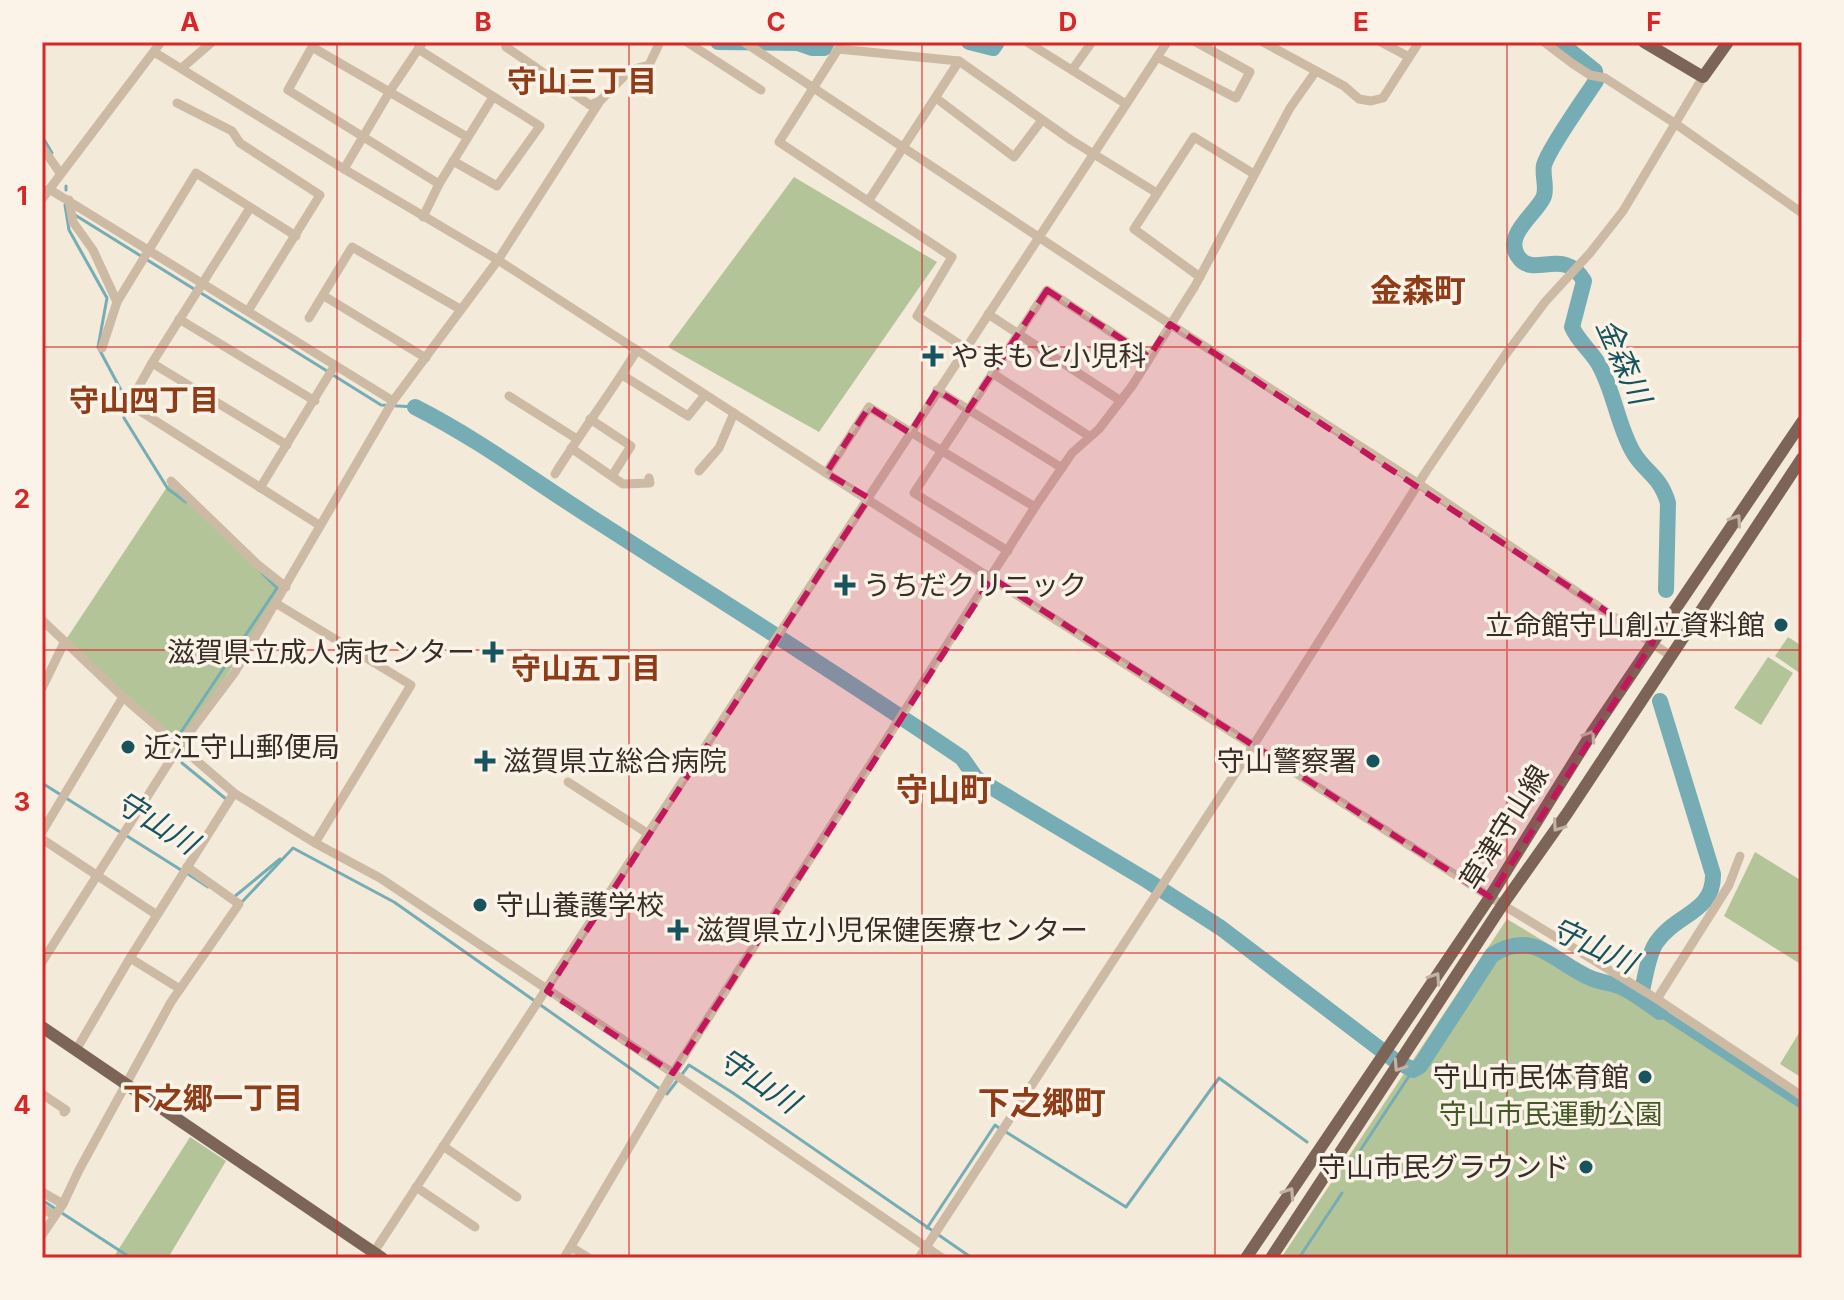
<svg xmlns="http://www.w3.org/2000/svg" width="1844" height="1300" font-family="Inter,'Noto Sans JP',sans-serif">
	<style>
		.green { fill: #b3c498 }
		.water { fill: #76adb4 }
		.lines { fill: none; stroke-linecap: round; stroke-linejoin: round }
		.stream { stroke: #76adb4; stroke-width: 3 }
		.river { stroke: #76adb4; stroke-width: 16 }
		.minor { stroke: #cdbaa5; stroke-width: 9 }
		.major { stroke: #7c6556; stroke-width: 12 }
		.oneway { stroke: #c2b3a6 }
		.marked { fill: #c2185b; fill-opacity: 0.2; stroke: #c2185b; stroke-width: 6; stroke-dasharray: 16 10; stroke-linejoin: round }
		.grid { fill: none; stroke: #d62828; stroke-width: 2; stroke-opacity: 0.55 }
		.poi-dot { fill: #18545e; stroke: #fbf3e7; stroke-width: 3 }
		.labels { text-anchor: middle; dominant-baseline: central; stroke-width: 7; stroke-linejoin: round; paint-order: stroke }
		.poi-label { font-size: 28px; fill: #382e27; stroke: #fbf3e7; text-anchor: start }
		.street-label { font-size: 28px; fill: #382e27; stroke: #fbf3e7 }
		.park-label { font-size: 28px; fill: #445928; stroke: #fbf3e7 }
		.neighbourhood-label { font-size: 30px; font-weight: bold; fill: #8f3d18; stroke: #fbf3e7 }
		.water-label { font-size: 30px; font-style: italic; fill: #18545e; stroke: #fbf3e7 }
		.quarter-label { font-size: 32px; font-weight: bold; fill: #8f3d18; stroke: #fbf3e7 }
		.neatline { fill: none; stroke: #d62828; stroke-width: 3 }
		.grid-label { font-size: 26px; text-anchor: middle; font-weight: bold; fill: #d62828 }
	</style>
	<rect width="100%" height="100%" fill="#f4eada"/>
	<g class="green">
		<polygon points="794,177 937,262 819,432 668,347"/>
		<polygon points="171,481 286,587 180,745 65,641"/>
		<polygon points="1788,637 1802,646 1801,674 1775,656"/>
		<polygon points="1768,657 1793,673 1761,725 1734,708"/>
		<polygon points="1755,852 1802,881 1802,965 1724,916"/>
		<polygon points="1507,919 1802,1099 1802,1252 1798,1258 1281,1258"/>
		<polygon points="1802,1028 1802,1078 1780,1064"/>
		<polygon points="190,1137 226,1161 168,1258 113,1258"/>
	</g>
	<polygon class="water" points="1644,996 1802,1100 1802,1110 1641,1005"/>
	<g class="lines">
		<g class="stream">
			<polyline points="42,136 52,153"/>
			<polyline points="66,190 66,186"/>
			<polyline points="65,205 69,230 107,298 98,347 122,392 124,418 168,489 186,502"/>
			<polyline points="75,215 194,289"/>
			<polyline points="201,293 327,371"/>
			<polyline points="333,375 381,405 415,407"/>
			<polyline points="181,732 277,588 262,573"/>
			<polyline points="182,763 226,799"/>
			<polyline points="42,783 120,832"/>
			<polyline points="127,836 181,870"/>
			<polyline points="188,874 208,887"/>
			<polyline points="234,897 280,859"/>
			<polyline points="241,903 293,848 394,902 667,1094 689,1065 733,1093 972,1258"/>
			<polyline points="1006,1132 1126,1207 1219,1078 1307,1142"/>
			<polyline points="1348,1169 1413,1070"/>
			<polyline points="42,1200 131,1258"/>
			<polyline points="927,1228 995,1125 999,1128"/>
			<polyline points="1299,1258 1342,1193"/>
		</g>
		<g class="river">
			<polyline points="718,42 798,43 812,48 824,48 827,42"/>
			<polyline points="969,42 993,48 997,42"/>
			<path d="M1559 42 1595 71 1596 81C1584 99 1549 148 1544 165 1542 175 1547 186 1544 196 1538 213 1500 236 1520 259 1535 277 1565 247 1584 281L1572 327C1578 341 1590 350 1598 363 1614 390 1617 424 1633 452 1645 473 1660 475 1668 503L1666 590"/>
			<path d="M415 407C480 440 538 484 600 523 721 601 843 677 962 758L976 778 1148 881 1221 928 1393 1059 1413 1070 1420 1066 1492 955C1536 927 1555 965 1593 979 1603 983 1614 983 1623 988 1636 994 1648 1004 1660 1012"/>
			<path d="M1640 998C1645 982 1647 957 1656 943 1676 913 1714 913 1713 874L1660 701"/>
		</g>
		<g class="minor">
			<polyline points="509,42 506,47 590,105 600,101"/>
			<polyline points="687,42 761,90"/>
			<polyline points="744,42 1170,324 1419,484 1671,656"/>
			<polyline points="1027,42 1126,104"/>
			<polyline points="1263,42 1344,86 1359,99 1371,101 1383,98 1419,42"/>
			<polyline points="1381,42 1409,57"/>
			<polyline points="1544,42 1573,64 1590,75 1605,78 1676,124 1802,213"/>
			<polyline points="418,49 540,126 497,186 453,161"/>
			<polyline points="154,52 344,169 498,260 826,473 1490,897 1657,999 1802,1096"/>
			<polyline points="1157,57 1236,98 1250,72 1196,42"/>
			<polyline points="183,67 212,42"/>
			<polyline points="1072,70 1092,42"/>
			<polyline points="936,98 1014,157 1042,120"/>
			<polyline points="177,103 232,131 240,143 320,195 248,311"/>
			<polyline points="42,147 60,173"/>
			<polyline points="344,169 390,91 423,42"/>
			<polyline points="439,184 288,90 312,47 467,137"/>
			<polyline points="49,189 393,401"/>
			<polyline points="42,199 161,42"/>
			<polyline points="69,200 73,222 93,250 117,302"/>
			<polyline points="869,200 959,61"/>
			<polyline points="250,208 152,363 129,404 319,525"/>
			<polyline points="423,217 439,184 493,97"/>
			<polyline points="1200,277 1134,229 1194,137 1254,174"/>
			<polyline points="324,296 426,358"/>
			<polyline points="988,314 1121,401"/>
			<polyline points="309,318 352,247 460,309"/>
			<polyline points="179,319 315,401"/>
			<polyline points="102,348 117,302 196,173 296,236"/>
			<polyline points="965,348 917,316 952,257 779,142 838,49 959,61 1071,140 1157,193"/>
			<polyline points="152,363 287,445"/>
			<polyline points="992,373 1089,436"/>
			<polyline points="622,375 688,416 705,395"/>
			<polyline points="937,390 1062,468"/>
			<polyline points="509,396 577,439"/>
			<polyline points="590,419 631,446 612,476"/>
			<polyline points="571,448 623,484 650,483 649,478"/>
			<polyline points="699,471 719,448 734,413"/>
			<polyline points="826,473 869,407 1035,507"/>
			<path d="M555 474C581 432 611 393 637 350"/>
			<polyline points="171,481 257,564 286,587"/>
			<polyline points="260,488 335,365"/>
			<polyline points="1008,551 914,493 1047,290 1149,357"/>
			<polyline points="277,604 411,685 315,843"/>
			<polyline points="42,620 123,697 234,793 315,843 380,878 673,1073 942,1258"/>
			<polyline points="42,688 65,641"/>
			<polyline points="568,782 647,833"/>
			<polyline points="42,832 123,697"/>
			<polyline points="42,839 157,915"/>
			<polyline points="130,958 180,989"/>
			<polyline points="42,962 180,745 235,672 393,401 498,260 600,101 630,70 649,65 660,42"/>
			<polyline points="1657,999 1729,885 1740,856"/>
			<polyline points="76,1050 130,958 234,793"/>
			<polyline points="42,1094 66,1110 64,1112"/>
			<polyline points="443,1146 517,1197"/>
			<polyline points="416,1187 475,1227"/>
			<polyline points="42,1192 63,1204"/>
			<polyline points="42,1208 54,1215"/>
			<polyline points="42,1235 63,1204 79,1170 171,1002 239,904 187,867"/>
			<polyline points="571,1247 589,1258"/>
			<polyline points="370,1258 1167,42"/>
			<polyline points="564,1258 673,1073 1035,507 1072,453 1099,429 1132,386 1195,286 1290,108 1316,71"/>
			<polyline points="919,1258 1253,746 1427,470 1506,354 1545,302 1590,253 1623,211 1703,77"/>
		</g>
		<g class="major">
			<polyline points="1644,42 1703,77 1728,42"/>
			<polyline points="42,1027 382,1258"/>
			<polyline points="1246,1258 1490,897 1593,731 1802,422"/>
			<polyline points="1271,1258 1503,904 1568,812 1802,458"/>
		</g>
	</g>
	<defs><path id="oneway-chevron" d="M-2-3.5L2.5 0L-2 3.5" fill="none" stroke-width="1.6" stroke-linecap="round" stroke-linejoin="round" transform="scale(2)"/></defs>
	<g class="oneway">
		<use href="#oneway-chevron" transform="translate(1736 520) rotate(-56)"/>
		<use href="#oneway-chevron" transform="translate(1590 736) rotate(-57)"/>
		<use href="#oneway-chevron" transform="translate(1558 826) rotate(125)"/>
		<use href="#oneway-chevron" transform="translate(1435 978) rotate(-56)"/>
		<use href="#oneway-chevron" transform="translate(1399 1066) rotate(123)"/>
		<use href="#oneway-chevron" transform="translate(1289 1193) rotate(-56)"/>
	</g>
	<path class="marked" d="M1047 290 1149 357 1170 324 1653 642 1490 897 992 578 673 1073 547 991 869 498 826 473 869 407 910 433 937 390 968 410Z"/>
	<path class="grid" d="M337 42V1258M629 42V1258M922 42V1258M1215 42V1258M1507 42V1258M42 347H1802M42 650H1802M42 953H1802"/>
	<g class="poi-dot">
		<path d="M929 344h8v8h8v8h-8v8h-8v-8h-8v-8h8z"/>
		<path d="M841 573h8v8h8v8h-8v8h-8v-8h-8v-8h8z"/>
		<circle cx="1781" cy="625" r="8"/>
		<path d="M489 640h8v8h8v8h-8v8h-8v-8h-8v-8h8z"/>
		<circle cx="128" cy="747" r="8"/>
		<path d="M481 749h8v8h8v8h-8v8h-8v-8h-8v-8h8z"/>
		<circle cx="1373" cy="761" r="8"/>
		<circle cx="480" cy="905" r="8"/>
		<path d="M674 918h8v8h8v8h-8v8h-8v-8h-8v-8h8z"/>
		<circle cx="1645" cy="1077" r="8"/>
		<circle cx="1586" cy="1167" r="8"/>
	</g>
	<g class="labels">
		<g class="poi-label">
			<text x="951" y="356">やまもと小児科</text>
			<text x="863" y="585">うちだクリニック</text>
			<text x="1765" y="625" text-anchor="end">立命館守山創立資料館</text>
			<text x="475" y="652" text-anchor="end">滋賀県立成人病センター</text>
			<text x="144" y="747">近江守山郵便局</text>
			<text x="503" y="761">滋賀県立総合病院</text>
			<text x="1357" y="761" text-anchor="end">守山警察署</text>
			<text x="496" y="905">守山養護学校</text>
			<text x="696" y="930">滋賀県立小児保健医療センター</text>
			<text x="1629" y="1077" text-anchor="end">守山市民体育館</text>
			<text x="1570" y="1167" text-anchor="end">守山市民グラウンド</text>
		</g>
		<g class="street-label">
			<text transform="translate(1504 827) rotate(-58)">草津守山線</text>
		</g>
		<g class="park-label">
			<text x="1551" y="1114">守山市民運動公園</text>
		</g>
		<g class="neighbourhood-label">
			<text x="582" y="81">守山三丁目</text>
			<text x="144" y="400">守山四丁目</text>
			<text x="586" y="668">守山五丁目</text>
			<text x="213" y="1098">下之郷一丁目</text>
		</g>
		<g class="water-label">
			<text transform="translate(1624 361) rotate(66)">金森川</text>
			<text transform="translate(157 822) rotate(32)">守山川</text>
			<text transform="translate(1594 945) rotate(25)">守山川</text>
			<text transform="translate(759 1080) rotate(34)">守山川</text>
		</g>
		<g class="quarter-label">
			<text x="1418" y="290">金森町</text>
			<text x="944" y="789">守山町</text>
			<text x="1042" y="1102">下之郷町</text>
		</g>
	</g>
	<rect width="1844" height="1300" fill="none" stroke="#fbf3e7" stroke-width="88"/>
	<rect x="44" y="44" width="1756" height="1212" class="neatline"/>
	<g class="grid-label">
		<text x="190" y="31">A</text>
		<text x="483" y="31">B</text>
		<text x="776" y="31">C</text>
		<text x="1068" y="31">D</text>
		<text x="1361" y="31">E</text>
		<text x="1654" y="31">F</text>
		<text x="22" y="205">1</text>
		<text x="22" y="508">2</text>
		<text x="22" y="811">3</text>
		<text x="22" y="1114">4</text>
	</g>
</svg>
